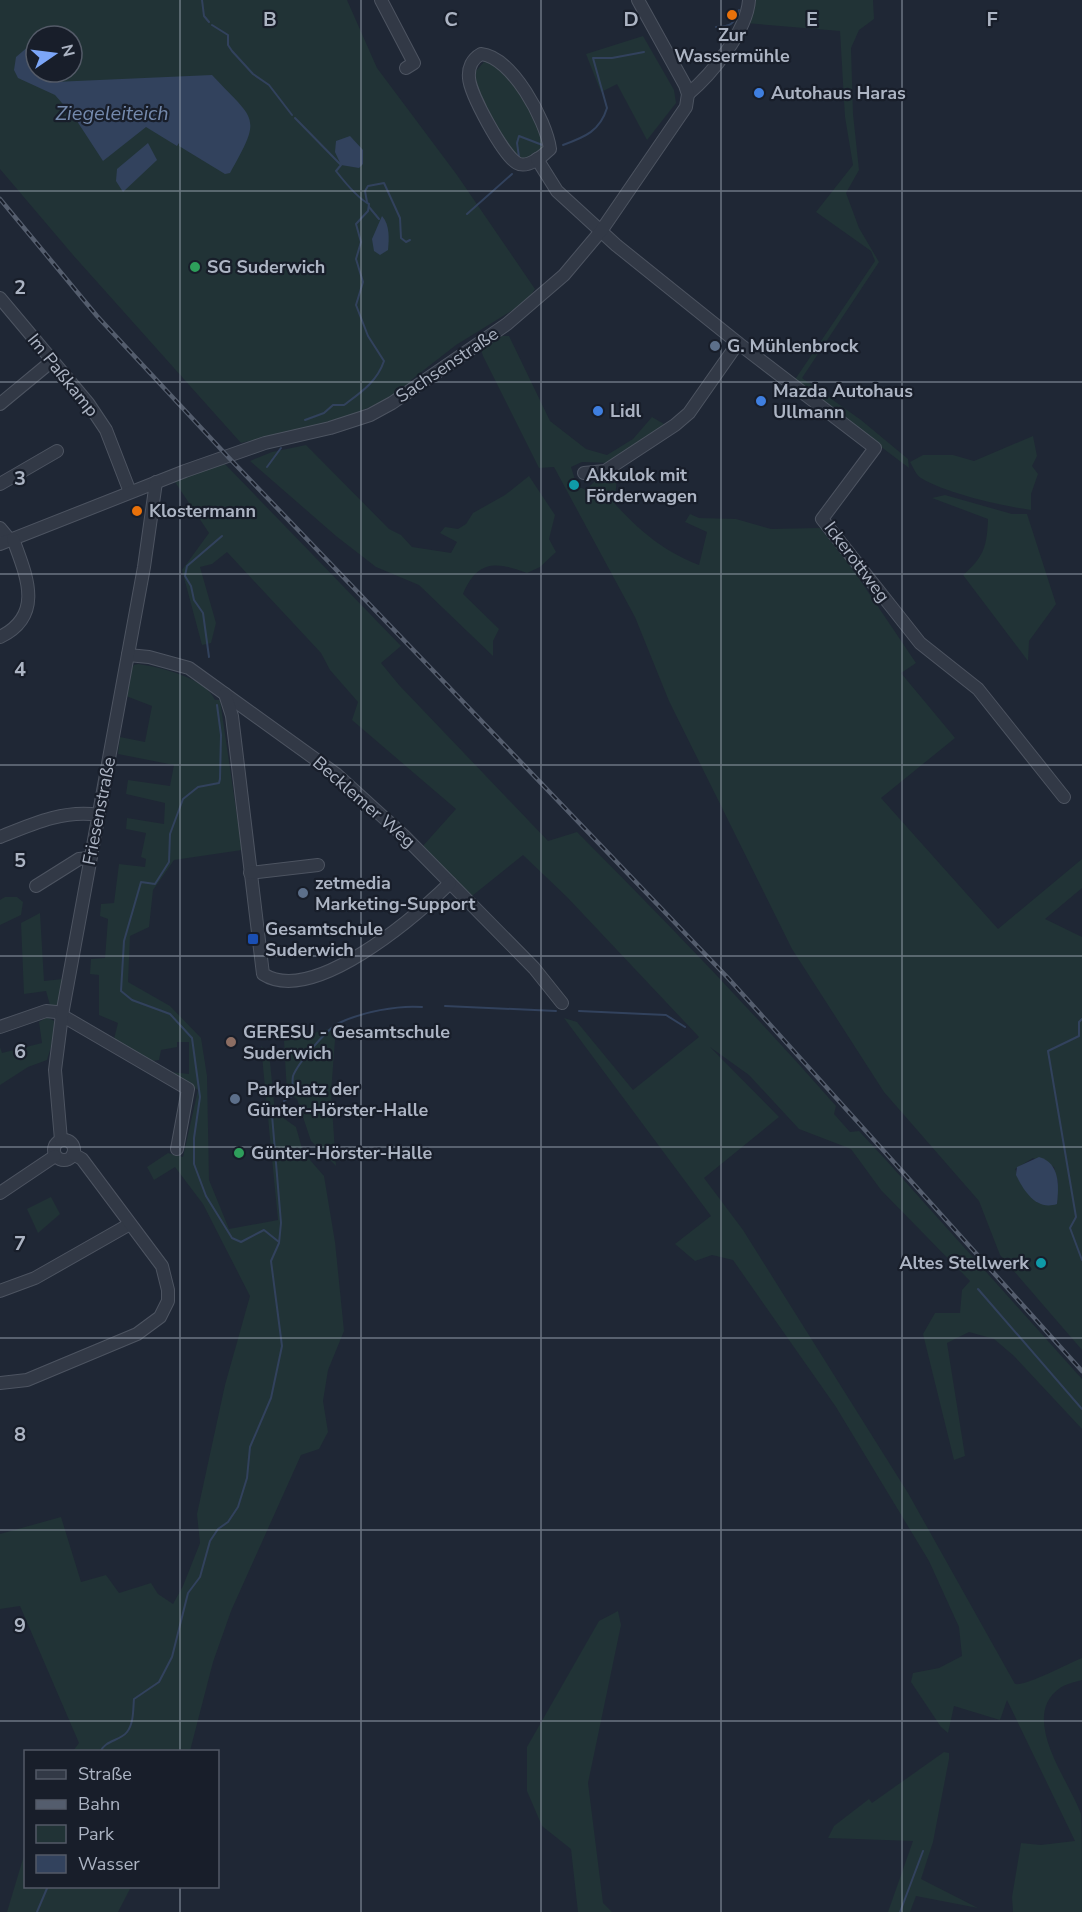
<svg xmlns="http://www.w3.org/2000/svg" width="1082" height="1912" font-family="'Nunito Sans',sans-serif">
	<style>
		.green { fill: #213336; fill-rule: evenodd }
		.water { fill: #32425d }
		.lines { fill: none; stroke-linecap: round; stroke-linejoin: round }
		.stream { stroke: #32425d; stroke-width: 2 }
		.minor-casing { stroke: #4d5461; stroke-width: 14 }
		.minor { stroke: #323946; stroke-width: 12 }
		.rail-casing { stroke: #545d6d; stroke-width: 4.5 }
		.rail { stroke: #181e2a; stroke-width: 2; stroke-dasharray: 7; stroke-linecap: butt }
		.grid { fill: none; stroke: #acb4c3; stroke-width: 1.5; stroke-opacity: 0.55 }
		.food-dot { fill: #e8710a; stroke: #181e2a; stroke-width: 2 }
		.shop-dot { fill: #3f7fe0; stroke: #181e2a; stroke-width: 2 }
		.leisure-dot { fill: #2e9e5b; stroke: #181e2a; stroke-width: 2 }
		.service-dot { fill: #5c6f8a; stroke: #181e2a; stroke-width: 2 }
		.culture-dot { fill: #0f9aa8; stroke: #181e2a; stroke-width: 2 }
		.transit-dot { fill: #1a4fb4; stroke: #181e2a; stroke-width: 2 }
		.education-dot { fill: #8d6e63; stroke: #181e2a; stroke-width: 2 }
		.labels { text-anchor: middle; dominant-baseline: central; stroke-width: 4.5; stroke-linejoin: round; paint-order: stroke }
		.poi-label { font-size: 18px; font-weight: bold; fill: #acb4c3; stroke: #181e2a; text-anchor: start }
		.street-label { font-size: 18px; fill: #acb4c3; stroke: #181e2a }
		.water-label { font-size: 20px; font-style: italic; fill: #7489ac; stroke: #181e2a }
		.grid-label { font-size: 20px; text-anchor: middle; font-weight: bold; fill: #acb4c3; stroke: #181e2a; stroke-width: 4.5; stroke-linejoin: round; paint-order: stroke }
	</style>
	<rect width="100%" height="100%" fill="#1f2735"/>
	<g class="green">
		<path d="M0 0H347L377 68 457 175 535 289 526 302 456 345 411 380 409 385C359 420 300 430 241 443L73 255 0 169ZM36 36H72V72H36Z"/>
		<polygon points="751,0 873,0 874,19 859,30 851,48 853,114 859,170 846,193 859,228 879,262 802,378 861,420 908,459 909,468 794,381 875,261 871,251 816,212 853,165 845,117 840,31 745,23"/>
		<polygon points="643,36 674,90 676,103 647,140 617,84 601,92 586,54"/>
		<path d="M484 62 497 63 528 102 546 147 522 162C499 139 478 105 474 73Z"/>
		<path d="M502 336H509L550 421 586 449 607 455 633 439 652 417 664 424 665 429 612 463 582 462 571 467 577 486 586 490 598 478 617 473 615 504C641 532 663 551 699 565L707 532 685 522 690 514 699 518 736 519 771 529 820 528 852 568 916 663 901 673 955 738 881 798 998 929 1082 859V888L1045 919 1082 937V1350L1000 1255 979 1201 884 1092 792 949 669 701 635 617 554 467 539 468 483 356 481 350ZM1033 1158 1054 1167 1058 1183 1057 1204 1028 1193 1015 1169Z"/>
		<path d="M1033 436 1037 456 1032 466 1038 474 1031 494V510C1002 506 945 493 921 478 916 475 913 467 910 462L923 455H953L974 461Z"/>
		<path d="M306 445 389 529 401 535 412 547 451 553 457 542 440 533 445 527 458 529 466 524 473 513 505 495 529 476 555 515 549 539 556 552 540 567 527 573C496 561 477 560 463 594L499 629 493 641V656L419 585 376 567 336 536 250 461 272 452Z"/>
		<path d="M223 462 401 646 381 663 399 685 548 841 577 832C666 921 753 1012 836 1106L834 1114 850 1132 859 1131 885 1159 1082 1379V1429L1014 1356 994 1339 969 1332 947 1343 965 1456 954 1460 923 1334 935 1313H960L962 1290 970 1281 881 1190 851 1149 799 1129 749 1075 710 1047 779 1117 704 1178 743 1230 908 1493 1015 1684C1027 1686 1067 1664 1082 1658V1680C1075 1682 1066 1684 1060 1688 1018 1717 1070 1782 1081 1814 1082 1830 1082 1892 1082 1912H1013L1012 1897 1021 1843 1041 1845 1075 1841 1007 1700 1000 1720 954 1706 948 1733 941 1727 911 1682 913 1673 939 1668 962 1656 959 1627 929 1561 836 1407 733 1260 712 1255 695 1261 675 1244 711 1216 564 1018 577 1022 633 1090 699 1037 567 897 523 855 472 896 422 847 456 809 352 720 358 702 330 670 321 653 227 552 212 564 200 567 216 623 211 643 202 645 182 570 209 533 175 482Z"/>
		<path d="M945 495 1012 514H1027L1056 604 1029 641 1028 661 963 575C984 557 987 546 988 519L932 498Z"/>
		<path d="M138 664C160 667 206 678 215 700H220L242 850 174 860 153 890 149 927 130 936 128 982 170 1006 201 1038 207 1076 209 1180 229 1229 278 1220 261 1046 269 1052 275 1112 296 1127 303 1152 324 1176 335 1242 344 1331 328 1370 323 1401 328 1432 319 1449 301 1455 231 1611 213 1662 190 1751H73L79 1743 20 1606 0 1609V1534L61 1517 81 1582 106 1575 119 1593 151 1583 158 1594 173 1604 183 1586 200 1543 197 1514 225 1385 250 1296 203 1204 175 1167 154 1180 147 1167 168 1153 183 1157 198 1090 170 1072 189 1074V1042H177V1047L161 1050 159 1060 152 1061 114 1039 118 1023 99 1015V975L90 974 91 959 105 958 108 919 100 916 101 904 114 903 119 864 145 867 146 859 141 857 146 833 126 829 127 818 164 824 165 803 126 794 128 780 170 786 174 765 118 754 120 737 145 742 152 706 126 696 130 672 134 665Z"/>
		<polygon points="5,897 17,897 23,902 21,915 0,925 0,900"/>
		<polygon points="40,913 44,981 63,979 57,1006 50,1005 46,991 24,994 21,923"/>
		<polygon points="47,1017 54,1021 56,1030 47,1060 28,1067 0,1085 0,1047 2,1053 42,1043 39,1022"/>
		<polygon points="336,1027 331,1093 336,1166 311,1141 297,1099 287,1093 284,1041"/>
		<polygon points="51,1197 60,1214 38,1233 27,1209"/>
		<polygon points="618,1611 621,1625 588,1783 603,1903 612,1912 578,1912 571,1849 542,1826 527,1791 527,1747 599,1621"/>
		<polygon points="944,1752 949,1753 949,1759 933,1842 921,1879 978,1908 916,1896 910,1912 888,1912 913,1841 828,1838 834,1826 869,1799 872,1803"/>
		<polygon points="25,1852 26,1886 131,1887 118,1912 7,1912"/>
	</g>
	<g class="water">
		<path d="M36 40V72H48V78L54 82 212 75C255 121 263 115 230 173L225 174 179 146V143L177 146 146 127 103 161 75 118 55 95 18 78 14 70 16 57Z"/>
		<polygon points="350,136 363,150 363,164 359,168 341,165 335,152 336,141"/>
		<polygon points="148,143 157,160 123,192 116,181 117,169"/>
		<path d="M382 216C390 225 389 239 388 250L380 255 374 251 372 239Z"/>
		<path d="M1039 1157C1060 1163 1059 1186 1057 1204 1036 1211 1024 1191 1016 1175L1017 1167Z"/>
	</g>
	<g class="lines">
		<g class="stream">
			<polyline points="202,0 204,16 209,22"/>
			<polyline points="212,25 228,35 228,45 232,51 253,74 269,85 292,115"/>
			<path d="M716 27C731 26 734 25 739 10"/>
			<path d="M295 118 341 165 336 171C343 180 359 199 369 204L368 211 356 224 361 242 356 259 363 282 356 305 368 336 384 361C377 382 360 393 344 405H333L324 413 305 420"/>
			<path d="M563 145C585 137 600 131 607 108L593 58H612L644 52"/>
			<polyline points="519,157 517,143 519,136 545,146"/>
			<polyline points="367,202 365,191 368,186 384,183 400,218 401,238 406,242 410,240"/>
			<polyline points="369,207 379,219"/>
			<polyline points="467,214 512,174"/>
			<polyline points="267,467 281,448"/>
			<polyline points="209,657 203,613 194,600 191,586 185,576 187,566 222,536"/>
			<polyline points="217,705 221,735 220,779 219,783 198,787 183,799 170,834 169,862 155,884 141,882 124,941 121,991 132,1000 170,1014 192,1038 200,1097 194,1138 194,1164 206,1196 232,1238 241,1242 264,1230 279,1242"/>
			<polyline points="445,1006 556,1011"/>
			<polyline points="579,1011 666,1015 685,1027"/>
			<polyline points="1082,1019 1079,1022 1079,1036 1048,1051 1076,1217 1070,1228 1082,1260"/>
			<path d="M284 1101 294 1095C293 1090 292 1082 293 1076 298 1063 327 1029 339 1023 362 1012 398 1005 422 1007"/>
			<polyline points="978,1289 1082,1409"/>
			<path d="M100 1752C105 1740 120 1741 127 1732 134 1723 133 1709 134 1699L159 1682 172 1657 188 1593 200 1577 210 1541 218 1529 228 1522 238 1507 247 1478 250 1447 271 1398 282 1346 271 1261 279 1243 281 1223 272 1115 276 1106"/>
			<polyline points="37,1912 48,1886"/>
			<polyline points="900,1912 923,1851"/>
		</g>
		<g class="minor-casing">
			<g id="minor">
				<polyline points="381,0 414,63 406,68"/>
				<path d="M481 54C512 57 546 120 550 149 543 156 527 169 517 163 503 155 470 94 469 78 468 68 472 59 481 54Z"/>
				<path d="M688 94C711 75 747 31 749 0"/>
				<polyline points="537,159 557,191 616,245 738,343 875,448 822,519 920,643 978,689 1064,797"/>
				<polyline points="0,298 88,403 106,430 130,492"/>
				<polyline points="0,404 52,361"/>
				<polyline points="584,473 605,471 675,425 689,413 738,343"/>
				<polyline points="0,484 57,451"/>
				<polyline points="0,528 10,540"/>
				<polyline points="0,544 185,471 265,443 330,428 370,415 392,403 507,324 564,275 601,231 686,107 688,94 685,85 638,0"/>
				<path d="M0 637C45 615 26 575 13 539"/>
				<polyline points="128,655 149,657 189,668 336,774 404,836 534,968 562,1003"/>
				<path d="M225 694 232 716 263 974C313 1006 415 917 450 883"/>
				<path d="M0 837C32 824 65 809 99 815"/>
				<polyline points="250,873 318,865"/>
				<polyline points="36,886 79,859 89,858"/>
				<polyline points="0,1027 46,1011 56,1012 188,1089 177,1149"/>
				<circle cx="64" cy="1150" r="10"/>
				<polyline points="61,1140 55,1070 62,1015 144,567 156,482"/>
				<polyline points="0,1193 55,1156"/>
				<polyline points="0,1291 35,1278 130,1224"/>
				<polyline points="0,1383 27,1380 137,1334 160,1317 168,1301 168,1290 162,1266 82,1159 73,1154"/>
			</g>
		</g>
		<use href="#minor" class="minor"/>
		<g class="rail-casing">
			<polyline id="rail" points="0,199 97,316 231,460 728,978 1082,1371"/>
		</g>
		<use href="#rail" class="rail"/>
	</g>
	<path class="grid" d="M180 0V1752M361 0V1912M541 0V1912M721 0V1912M902 0V1912M0 191H1082M0 382H1082M0 574H1082M0 765H1082M0 956H1082M0 1147H1082M0 1338H1082M0 1530H1082M0 1721H1082M180 1886V1912"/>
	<g class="food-dot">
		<circle cx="732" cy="15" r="6"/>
		<circle cx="137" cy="511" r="6"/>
	</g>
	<g class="shop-dot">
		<circle cx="759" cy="93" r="6"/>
		<circle cx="761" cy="401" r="6"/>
		<circle cx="598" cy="411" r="6"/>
	</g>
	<g class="leisure-dot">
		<circle cx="195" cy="267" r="6"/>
		<circle cx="239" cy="1153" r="6"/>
	</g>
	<g class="service-dot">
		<circle cx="715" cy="346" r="6"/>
		<circle cx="303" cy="893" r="6"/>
		<circle cx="235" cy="1099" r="6"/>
	</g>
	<g class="culture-dot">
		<circle cx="574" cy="485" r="6"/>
		<circle cx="1041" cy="1263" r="6"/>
	</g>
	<rect class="transit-dot" x="247" y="933" width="12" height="12" rx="3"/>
	<circle class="education-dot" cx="231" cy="1042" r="6"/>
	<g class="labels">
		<g class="poi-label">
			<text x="732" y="35" text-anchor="middle">Zur<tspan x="732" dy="21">Wassermühle</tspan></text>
			<text x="771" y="93">Autohaus Haras</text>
			<text x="207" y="267">SG Suderwich</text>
			<text x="727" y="346">G. Mühlenbrock</text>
			<text x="773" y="391">Mazda Autohaus<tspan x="773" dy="21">Ullmann</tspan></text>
			<text x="610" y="411">Lidl</text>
			<text x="586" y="475">Akkulok mit<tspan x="586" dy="21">Förderwagen</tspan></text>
			<text x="149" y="511">Klostermann</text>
			<text x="315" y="883">zetmedia<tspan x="315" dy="21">Marketing-Support</tspan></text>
			<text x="265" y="929">Gesamtschule<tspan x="265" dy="21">Suderwich</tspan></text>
			<text x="243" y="1032">GERESU - Gesamtschule<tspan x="243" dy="21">Suderwich</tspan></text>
			<text x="247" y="1089">Parkplatz der<tspan x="247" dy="21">Günter-Hörster-Halle</tspan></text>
			<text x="251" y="1153">Günter-Hörster-Halle</text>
			<text x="1029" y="1263" text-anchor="end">Altes Stellwerk</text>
		</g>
		<g class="street-label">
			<text transform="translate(447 365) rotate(-34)">Sachsenstraße</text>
			<text transform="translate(63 375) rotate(51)">Im Paßkamp</text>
			<text transform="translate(857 562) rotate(53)">Ickerottweg</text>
			<text transform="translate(364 802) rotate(41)">Becklemer Weg</text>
			<text transform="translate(99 811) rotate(-79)">Friesenstraße</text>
		</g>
		<g class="water-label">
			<text x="112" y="113">Ziegeleiteich</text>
		</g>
	</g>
	<g class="grid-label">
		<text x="270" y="26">B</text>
		<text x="451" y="26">C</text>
		<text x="631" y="26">D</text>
		<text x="812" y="26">E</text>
		<text x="992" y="26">F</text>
		<text x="20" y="294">2</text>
		<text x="20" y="485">3</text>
		<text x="20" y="676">4</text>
		<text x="20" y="867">5</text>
		<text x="20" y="1058">6</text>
		<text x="20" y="1250">7</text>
		<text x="20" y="1441">8</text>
		<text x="20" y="1632">9</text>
	</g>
	<rect x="24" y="1750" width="195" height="138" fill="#181e2a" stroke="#535a67" stroke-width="1.5"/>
	<rect x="36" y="1770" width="30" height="9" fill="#323946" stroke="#535a67" stroke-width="1.5"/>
	<text x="78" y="1780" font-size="18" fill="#acb4c3">Straße</text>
	<rect x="36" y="1800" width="30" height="9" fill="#545d6d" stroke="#535a67" stroke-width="1.5"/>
	<text x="78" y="1810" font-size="18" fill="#acb4c3">Bahn</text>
	<rect x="36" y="1825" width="30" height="18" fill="#213336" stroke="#535a67" stroke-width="1.5"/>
	<text x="78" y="1840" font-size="18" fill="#acb4c3">Park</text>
	<rect x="36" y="1855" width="30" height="18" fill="#32425d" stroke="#535a67" stroke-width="1.5"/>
	<text x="78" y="1870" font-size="18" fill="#acb4c3">Wasser</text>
	<g transform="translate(54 54) rotate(76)"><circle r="28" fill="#181e2a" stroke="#535a67" stroke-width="1.5"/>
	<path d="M0-4.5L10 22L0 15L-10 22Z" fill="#7ca6f8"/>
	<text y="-9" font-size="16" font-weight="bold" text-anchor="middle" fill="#acb4c3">N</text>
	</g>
</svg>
